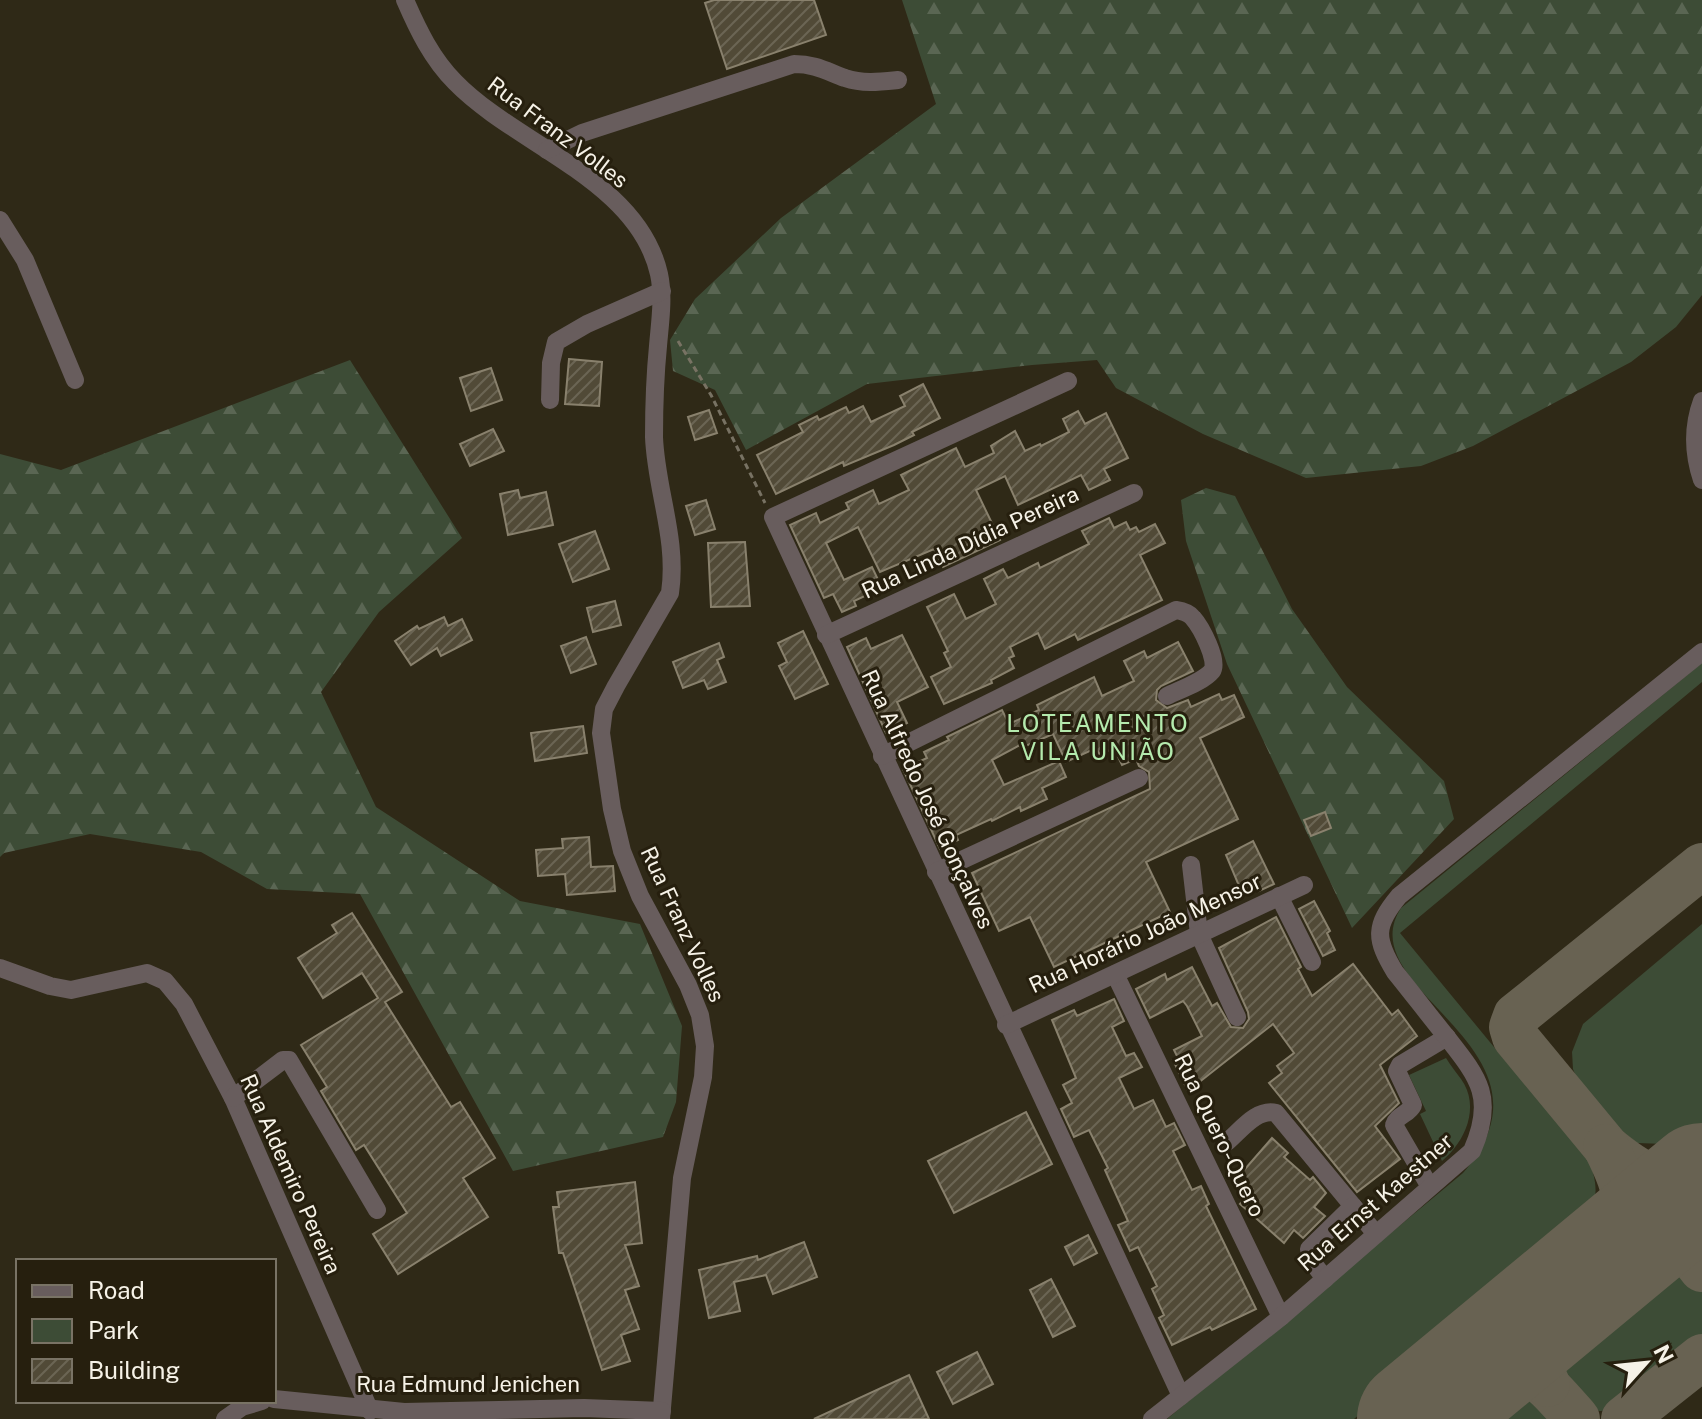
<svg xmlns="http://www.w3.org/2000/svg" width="1702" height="1419" font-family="'Public Sans',sans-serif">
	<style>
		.green { fill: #3d4c36 }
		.forest { fill: url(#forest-firs) }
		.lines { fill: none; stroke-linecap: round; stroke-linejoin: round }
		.taxiway { stroke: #686252; stroke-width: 46 }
		.runway { stroke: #686252; stroke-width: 118 }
		.building { fill: url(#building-hatch); stroke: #89816d; stroke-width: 2 }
		.path { stroke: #787263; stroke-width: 3; stroke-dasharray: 6 4; stroke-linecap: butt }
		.minor { stroke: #685d5d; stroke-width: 18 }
		.labels { text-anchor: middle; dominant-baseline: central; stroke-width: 6; stroke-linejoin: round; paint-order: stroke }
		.street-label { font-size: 22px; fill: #f6f2e7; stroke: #261f0e }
		.neighbourhood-label { font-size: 24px; letter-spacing: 2px; fill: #b4eaad; stroke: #261f0e }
	</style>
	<defs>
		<pattern id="forest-firs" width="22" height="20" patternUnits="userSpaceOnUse" patternTransform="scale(2)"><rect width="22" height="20" fill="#3d4c36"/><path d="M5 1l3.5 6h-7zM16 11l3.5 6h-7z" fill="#5a6653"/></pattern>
		<pattern id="building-hatch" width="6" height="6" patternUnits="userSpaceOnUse" patternTransform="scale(2)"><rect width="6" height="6" fill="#514a37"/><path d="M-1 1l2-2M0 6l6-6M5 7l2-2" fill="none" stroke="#6b6554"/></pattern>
	</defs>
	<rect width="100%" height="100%" fill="#2f2917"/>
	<g class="green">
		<path d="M1702 663V682L1400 933 1508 1064V1062L1587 1155C1601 1190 1598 1205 1577 1235L1354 1419H1167L1463 1173C1572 1047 1347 992 1401 908Z"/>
		<polygon points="1702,924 1702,1132 1665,1144 1637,1143 1614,1125 1579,1084 1573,1069 1572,1052 1583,1024"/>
		<path d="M1446 1058C1451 1066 1456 1072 1461 1079 1481 1107 1465 1142 1442 1161L1420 1114 1426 1111 1409 1075Z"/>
		<path d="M1671 1264 1683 1267 1702 1286V1340C1682 1356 1621 1419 1595 1410 1582 1405 1568 1385 1560 1374L1559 1352 1662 1265Z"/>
		<path d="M1507 1393C1529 1392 1538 1403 1552 1419H1477Z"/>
	</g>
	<g class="forest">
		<polygon points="902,0 1702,0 1702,295 1676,327 1631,362 1473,446 1421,466 1306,478 1203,434 1116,388 1097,360 1032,365 867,384 746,450 715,390 673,371 670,340 695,299 781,218 936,104"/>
		<polygon points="350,360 462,538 379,612 321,692 376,807 520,901 640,924 682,1026 676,1102 663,1137 513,1171 360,894 267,889 201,852 90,834 4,853 0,857 0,454 61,470"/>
		<polygon points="1206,488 1235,496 1292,609 1347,687 1444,781 1454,819 1352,928 1227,664 1186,541 1181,500"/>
	</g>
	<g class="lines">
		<g class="taxiway">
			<path d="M1702 866 1516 1016 1512 1027 1515 1037 1606 1147C1631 1168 1668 1195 1702 1177"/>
			<path d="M1606 1147C1630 1196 1632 1209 1610 1259"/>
			<path d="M1702 1184C1674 1210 1679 1242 1702 1269"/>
			<path d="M1464 1378C1517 1346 1543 1380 1577 1419"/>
			<path d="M1547 1384C1530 1346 1527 1331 1558 1300"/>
			<polyline points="1624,1419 1702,1357"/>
		</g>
		<polyline class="runway" points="1416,1419 1702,1182"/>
	</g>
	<g class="building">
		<polygon points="714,0 814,0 826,35 727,69 705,3"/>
		<polygon points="569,359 602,362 599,406 565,404"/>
		<polygon points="491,368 502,400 471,411 460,378"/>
		<polygon points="923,384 940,418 912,432 914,435 894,445 844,466 843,462 776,494 757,455 803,432 799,425 817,416 819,420 846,407 849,413 863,406 871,422 905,406 900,396"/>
		<polygon points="709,410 717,433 695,440 688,417"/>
		<polygon points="1078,411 1085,424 1106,413 1128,458 1104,469 1110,480 1089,490 1081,475 1018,505 1005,476 976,490 1000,540 943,567 934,549 880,572 858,527 826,543 844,580 872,567 882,588 854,601 856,606 842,612 833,594 824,598 790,525 816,513 820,523 849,509 846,503 873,490 879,504 909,490 901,475 956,448 965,467 994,453 991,446 1015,431 1025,451 1040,444 1041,446 1069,432 1063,419"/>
		<polygon points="493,429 504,451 470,466 460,444"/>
		<polygon points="518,490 520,498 546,492 553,525 508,535 500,494"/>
		<polygon points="706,500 715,529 695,535 686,506"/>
		<polygon points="1109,518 1114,528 1126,522 1130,530 1136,527 1139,532 1155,524 1165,543 1140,555 1162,600 1078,640 1075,634 1045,649 1038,633 1010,647 1014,656 1009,658 1014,668 991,680 992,683 944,704 931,677 951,667 944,653 948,651 927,607 954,594 966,619 996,604 984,579 1003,569 1008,578 1038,563 1040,568 1089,544 1082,531"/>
		<polygon points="595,531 609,569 573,582 559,544"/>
		<polygon points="745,542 750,606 711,607 708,543"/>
		<polygon points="615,601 621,625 593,632 587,608"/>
		<polygon points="444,617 448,626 462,619 472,640 441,656 437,648 411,665 395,641 417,626 419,629"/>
		<polygon points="803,631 828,684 795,699 779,666 787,662 778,643"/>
		<polygon points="902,635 928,687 897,702 907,723 886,733 847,647 866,638 871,649"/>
		<polygon points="586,637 596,664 571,673 561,646"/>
		<polygon points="1178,642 1193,671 1161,686 1157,690 1156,700 1167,708 1188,700 1191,707 1219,694 1222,700 1234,695 1244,717 1200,738 1238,819 1146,862 1170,912 1054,967 1030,917 999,931 972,873 1150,789 1149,772 1139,766 1136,759 1122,765 1114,748 1100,755 1096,748 1066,762 1053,734 1021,748 1020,745 992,760 1004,785 1059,761 1066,777 1042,788 1047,799 1021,811 1020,807 992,821 991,819 956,835 958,840 940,849 903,769 927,758 924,752 949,740 947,737 1002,710 1009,724 1039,710 1037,705 1094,677 1102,696 1134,681 1124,661 1144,651 1147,658"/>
		<polygon points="719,643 724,657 717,660 726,682 708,689 704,680 683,688 673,662"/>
		<polygon points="583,726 587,753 535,761 531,733"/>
		<polygon points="1325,812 1331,828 1311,836 1304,820"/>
		<polygon points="589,837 591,867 613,866 615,891 567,895 565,874 538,876 536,850 563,848 562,839"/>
		<polygon points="1253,841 1274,884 1259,891 1256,886 1242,893 1226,855"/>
		<polygon points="1314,901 1330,931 1327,933 1335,950 1323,956 1299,909"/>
		<polygon points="352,913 402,992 385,1002 451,1107 460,1102 495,1158 463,1178 488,1217 398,1274 373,1234 407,1213 364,1145 356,1150 321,1091 327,1087 301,1045 378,998 362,973 323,998 298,958 337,933 332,925"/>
		<polygon points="1276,917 1301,967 1298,969 1312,996 1353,964 1392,1015 1398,1010 1417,1036 1380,1065 1399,1103 1375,1126 1400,1159 1357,1192 1269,1083 1282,1073 1277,1066 1294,1053 1273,1024 1188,1091 1173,1060 1178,1058 1174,1050 1202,1036 1187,1006 1183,1001 1150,1018 1136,989 1165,974 1167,980 1192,967 1212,1006 1217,1003 1231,1027 1243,1028 1249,1019 1248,1012 1219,948"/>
		<polygon points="1114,999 1124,1021 1112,1027 1126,1056 1134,1053 1142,1067 1119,1078 1134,1109 1153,1100 1166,1127 1174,1123 1185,1145 1173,1151 1192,1190 1201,1186 1209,1204 1206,1206 1256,1309 1212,1330 1210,1327 1172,1345 1159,1318 1164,1315 1152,1289 1157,1286 1138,1247 1130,1251 1118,1225 1128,1221 1105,1170 1108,1168 1089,1130 1074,1137 1061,1109 1072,1103 1063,1085 1076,1078 1052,1020 1074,1010 1077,1016"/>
		<polygon points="1026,1112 1052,1164 954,1213 928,1161"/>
		<polygon points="1272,1138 1288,1153 1284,1157 1310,1180 1313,1177 1326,1193 1314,1207 1325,1216 1303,1238 1294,1230 1284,1243 1240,1204 1253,1189 1239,1176"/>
		<polygon points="635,1182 642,1243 625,1245 639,1286 625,1290 639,1329 621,1335 630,1361 602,1370 563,1253 559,1253 553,1207 559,1207 557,1192"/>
		<polygon points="1088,1235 1097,1253 1074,1265 1065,1247"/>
		<polygon points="804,1242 817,1277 773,1294 766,1275 734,1282 740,1311 709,1318 699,1270 757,1256 758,1260"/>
		<polygon points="1051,1279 1075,1326 1053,1337 1030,1290"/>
		<polygon points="977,1352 993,1384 953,1404 937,1372"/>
		<polygon points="909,1375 929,1419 814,1419"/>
	</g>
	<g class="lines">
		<polyline class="path" points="678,341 711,395 765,503"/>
		<g class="minor">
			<path d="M405 0C418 30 432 59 455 82 516 145 638 180 659 274 664 297 660 322 658 346 655 376 654 406 654 437 656 490 678 539 670 593L616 686 604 709 601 733 612 809 622 851 640 896 688 985 700 1015 705 1046 703 1077 682 1178 661 1419"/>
			<path d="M547 150 582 133 794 64C815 64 826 71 845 78 863 84 879 82 898 80"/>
			<polyline points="0,220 25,260 75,380"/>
			<polyline points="1068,381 773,517 1181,1396"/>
			<polyline points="550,400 551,363 556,342 587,324 662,291"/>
			<path d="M1702 401C1692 428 1693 453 1702 480"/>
			<polyline points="826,635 1134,493"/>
			<path d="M882 756 1176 610C1183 611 1189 613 1193 618 1201 627 1219 661 1212 671 1203 682 1179 690 1167 696"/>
			<polyline points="1191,865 1199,934 1237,1017"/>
			<polyline points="936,872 1139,778"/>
			<polyline points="1279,896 1312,962"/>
			<polyline points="0,968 50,986 71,990 147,973 165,981 184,1004 233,1098 370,1411"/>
			<polyline points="1115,974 1281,1317"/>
			<polyline points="1006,1025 1304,885"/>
			<polyline points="233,1098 283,1060 289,1060 377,1210"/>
			<path d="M1227 1142C1241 1130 1257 1108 1276 1113L1376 1234"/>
			<path d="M1430 1187 1394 1125C1397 1115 1409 1114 1413 1105L1397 1071 1400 1065 1447 1037"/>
			<polyline points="1325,1279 1311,1260 1309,1249 1353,1206"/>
			<polyline points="274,1399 404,1412 584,1408 662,1411"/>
			<polyline points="225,1419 242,1407 262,1401"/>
			<path d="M1152 1419 1281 1317 1472 1151C1496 1097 1478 1077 1445 1035 1428 1014 1412 993 1395 972 1375 939 1374 926 1399 896L1702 652"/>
		</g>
	</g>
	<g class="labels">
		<g class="street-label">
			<text transform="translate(558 132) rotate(37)">Rua Franz Volles</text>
			<text transform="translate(970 542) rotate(-25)">Rua Linda Dídia Pereira</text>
			<text transform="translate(928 799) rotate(65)">Rua Alfredo José Gonçalves</text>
			<text transform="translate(683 924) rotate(65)">Rua Franz Volles</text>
			<text transform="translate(1145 933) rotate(-25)">Rua Horário João Mensor</text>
			<text transform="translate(1220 1135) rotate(64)">Rua Quero-Quero</text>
			<text transform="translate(291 1174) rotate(66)">Rua Aldemiro Pereira</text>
			<text transform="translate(1375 1202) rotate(-41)">Rua Ernst Kaestner</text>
			<text x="468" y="1384">Rua Edmund Jenichen</text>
		</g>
		<g class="neighbourhood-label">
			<text x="1098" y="723">LOTEAMENTO<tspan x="1098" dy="28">VILA UNIÃO</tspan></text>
		</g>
	</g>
	<rect x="16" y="1259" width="260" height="144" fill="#261f0e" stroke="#797365" stroke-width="2"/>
	<rect x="32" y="1285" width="40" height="12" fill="#685d5d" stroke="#797365" stroke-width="2"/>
	<text x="88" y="1299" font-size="24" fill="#f6f2e7">Road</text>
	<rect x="32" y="1319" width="40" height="24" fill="#3d4c36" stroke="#797365" stroke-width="2"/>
	<text x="88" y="1339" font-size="24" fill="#f6f2e7">Park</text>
	<rect x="32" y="1359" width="40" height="24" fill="url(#building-hatch)" stroke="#797365" stroke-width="2"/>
	<text x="88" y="1379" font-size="24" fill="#f6f2e7">Building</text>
	<g transform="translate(1646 1363) rotate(63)" stroke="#261f0e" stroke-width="6" paint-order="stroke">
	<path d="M0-6L14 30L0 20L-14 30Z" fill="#f6f2e7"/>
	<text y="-12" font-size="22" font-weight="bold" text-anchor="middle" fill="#f6f2e7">N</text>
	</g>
</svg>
